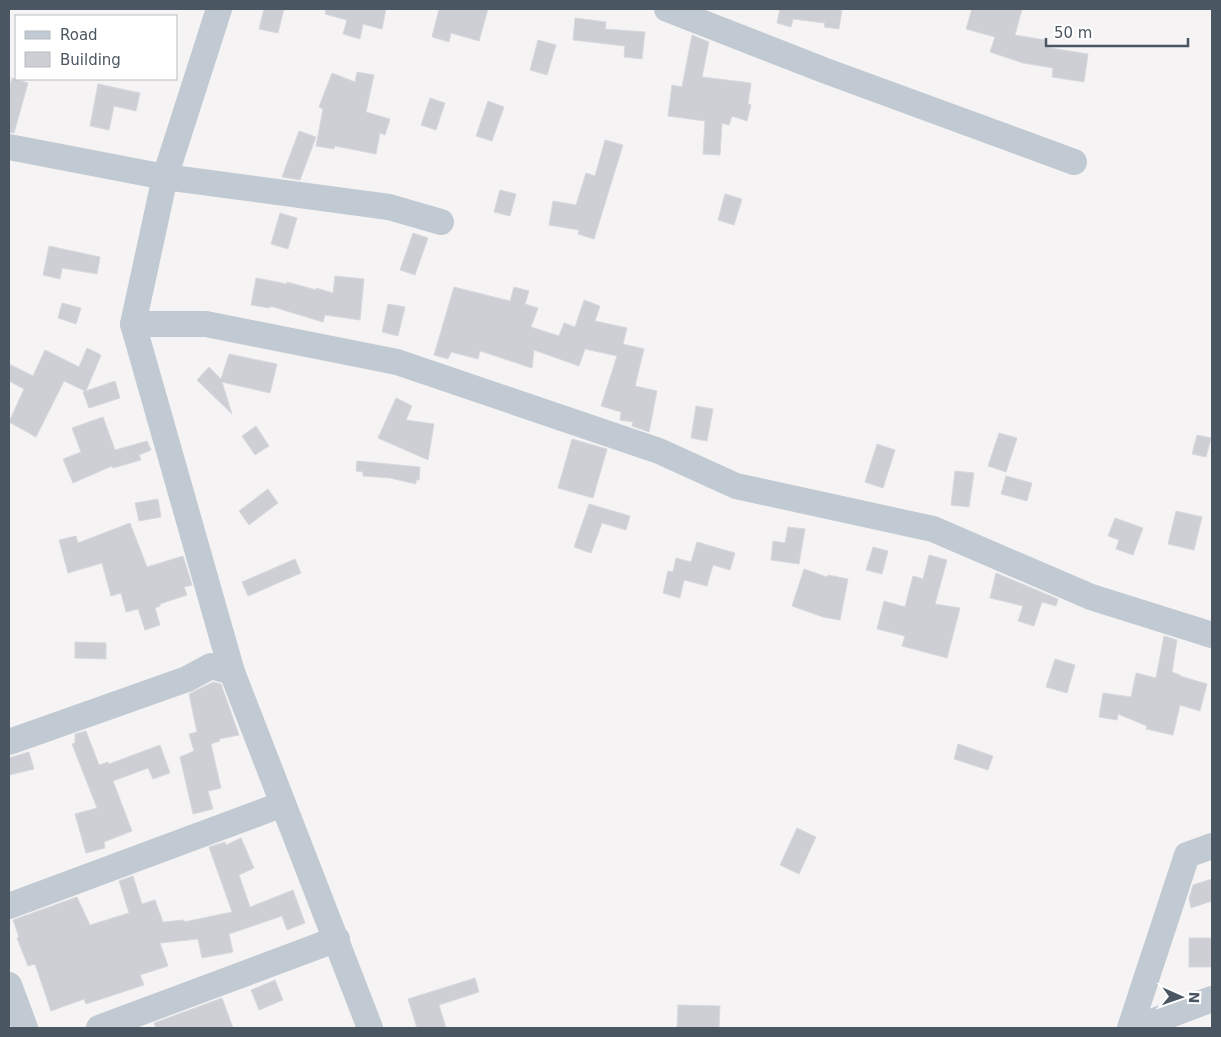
<svg xmlns="http://www.w3.org/2000/svg" width="1221" height="1037" font-family="'DejaVu Sans',sans-serif">
	<style>
		.building { fill: #cdcfd5; stroke: #d7d9de }
		.lines { fill: none; stroke-linecap: round; stroke-linejoin: round }
		.minor { stroke: #c1cad2; stroke-width: 26 }
	</style>
	<rect width="100%" height="100%" fill="#f5f3f3"/>
	<g class="building">
		<polygon points="264,9 284,9 278,33 259,29"/>
		<polygon points="326,9 386,9 382,29 363,24 360,39 343,34 347,20 325,14"/>
		<polygon points="439,9 488,9 479,41 451,33 449,42 432,37"/>
		<polygon points="780,9 842,9 839,29 824,27 825,23 793,19 791,27 777,23"/>
		<polygon points="972,9 1022,9 1015,35 1045,40 1044,47 1088,54 1084,82 1052,77 1053,68 1023,63 990,52 995,37 966,29"/>
		<polygon points="575,18 606,22 605,29 645,32 642,59 624,57 625,46 573,40"/>
		<polygon points="692,35 709,42 702,77 751,83 748,104 751,105 747,121 732,116 729,125 722,123 720,155 703,154 705,121 668,116 672,85 682,87"/>
		<polygon points="538,40 556,45 547,75 530,70"/>
		<polygon points="357,72 374,75 366,112 390,119 385,135 380,133 376,154 335,146 334,149 316,146 323,109 319,107 332,73 355,82"/>
		<polygon points="12,78 28,83 14,133 9,132 9,89"/>
		<polygon points="98,84 140,93 136,111 114,106 109,130 90,126"/>
		<polygon points="430,98 445,103 436,130 421,125"/>
		<polygon points="488,101 504,107 492,141 476,136"/>
		<polygon points="299,131 316,137 300,180 282,177"/>
		<polygon points="605,140 623,145 594,239 578,234 579,230 549,225 553,201 576,205 586,173 595,176"/>
		<polygon points="500,190 516,194 510,216 494,212"/>
		<polygon points="725,194 742,199 734,225 718,220"/>
		<polygon points="280,213 297,218 288,249 271,244"/>
		<polygon points="413,233 428,238 415,275 400,270"/>
		<polygon points="49,246 100,257 97,274 62,268 60,279 43,275"/>
		<polygon points="335,276 364,279 360,320 325,315 323,322 270,306 270,308 251,305 256,278 287,284 287,282 316,290 316,288 333,293"/>
		<polygon points="454,287 510,301 514,287 529,291 525,304 538,308 531,327 559,336 564,323 575,327 584,300 600,306 595,321 627,328 623,344 644,349 635,386 657,391 649,432 632,426 633,422 620,420 621,412 601,406 617,356 585,349 579,366 534,350 532,368 480,351 478,359 451,352 448,359 434,355"/>
		<polygon points="62,303 81,308 76,324 58,318"/>
		<polygon points="388,304 405,307 398,336 382,332"/>
		<polygon points="87,348 101,355 86,391 115,381 120,398 89,408 83,392 85,391 64,381 36,437 9,422 24,389 9,381 9,364 33,376 45,350 79,367"/>
		<polygon points="229,354 277,364 270,393 222,382 232,414 197,380 209,367 221,379"/>
		<polygon points="396,398 412,406 406,420 434,424 428,460 378,438"/>
		<polygon points="696,406 713,409 707,441 691,438"/>
		<polygon points="103,417 115,450 147,441 151,450 139,455 141,460 113,468 112,466 73,483 63,459 81,452 72,428"/>
		<polygon points="256,426 269,446 255,455 242,436"/>
		<polygon points="999,433 1017,438 1006,472 988,466"/>
		<polygon points="1197,435 1211,438 1206,457 1192,454"/>
		<polygon points="572,439 607,449 593,498 558,488"/>
		<polygon points="877,444 895,450 883,488 865,482"/>
		<polygon points="357,461 420,467 419,480 416,480 416,484 390,478 363,476 363,472 356,471"/>
		<polygon points="955,471 974,473 969,507 951,505"/>
		<polygon points="1006,476 1032,483 1027,501 1001,494"/>
		<polygon points="268,489 278,503 249,525 239,511"/>
		<polygon points="158,499 161,517 139,521 135,503"/>
		<polygon points="589,504 630,516 626,530 602,523 591,553 574,547"/>
		<polygon points="1176,511 1202,517 1194,550 1168,544"/>
		<polygon points="1115,518 1143,528 1133,555 1116,549 1119,540 1108,536"/>
		<polygon points="130,523 147,567 183,556 192,585 184,587 187,595 160,604 160,606 155,608 160,625 145,630 138,609 126,612 121,593 111,596 102,563 68,573 59,540 76,536 78,543"/>
		<polygon points="788,527 805,529 799,564 771,560 773,541 785,543"/>
		<polygon points="697,542 735,553 730,570 713,565 707,586 684,580 680,598 663,593 668,571 673,572 676,558 691,562"/>
		<polygon points="873,547 888,551 882,574 866,570"/>
		<polygon points="929,555 947,560 935,604 960,608 947,658 902,646 905,636 877,629 884,601 905,607 913,576 923,579"/>
		<polygon points="295,559 301,573 248,596 242,582"/>
		<polygon points="804,569 827,577 828,575 848,579 840,620 823,617 792,606"/>
		<polygon points="996,573 1058,599 1056,606 1042,602 1034,626 1018,621 1023,606 990,598"/>
		<polygon points="1164,636 1177,640 1172,672 1180,675 1180,676 1207,684 1200,711 1180,705 1173,735 1146,729 1147,726 1118,714 1117,720 1099,717 1103,693 1131,697 1136,673 1156,678"/>
		<polygon points="75,642 106,643 106,659 75,658"/>
		<polygon points="1055,659 1075,665 1067,693 1046,687"/>
		<polygon points="213,682 221,684 239,735 219,739 220,741 211,744 221,788 208,791 213,809 193,814 180,757 194,751 189,734 197,732 189,694"/>
		<polygon points="86,731 99,765 108,762 109,764 160,745 170,773 153,779 148,768 113,781 132,831 104,842 105,848 86,853 75,814 97,808 72,744 75,743 75,734"/>
		<polygon points="958,744 993,756 988,770 954,759"/>
		<polygon points="29,752 34,769 9,775 9,758"/>
		<polygon points="797,828 816,837 799,874 780,865"/>
		<polygon points="241,838 254,868 239,875 250,907 293,890 305,923 287,930 282,916 229,934 233,952 202,958 198,939 160,943 168,966 140,975 144,985 86,1004 84,999 51,1011 35,964 28,966 17,938 19,937 13,920 77,897 90,925 129,913 119,881 133,876 142,904 155,900 163,922 184,920 184,922 232,912 209,847 225,842 226,845"/>
		<polygon points="1212,879 1212,901 1191,908 1189,898 1193,885"/>
		<rect x="1189" y="938" width="23" height="29"/>
		<polygon points="475,978 479,992 439,1005 446,1028 417,1028 408,999"/>
		<polygon points="275,980 283,1000 259,1010 251,990"/>
		<polygon points="222,998 233,1028 156,1028 154,1023"/>
		<polygon points="678,1005 720,1006 719,1028 677,1028"/>
	</g>
	<g class="lines">
		<g class="minor">
			<polyline points="219,9 165,177 389,207 441,222"/>
			<polyline points="667,9 826,71 1074,162"/>
			<polyline points="9,147 165,177 133,324 232,672"/>
			<polyline points="133,324 206,324 397,362 659,451 736,486 933,529 1091,597 1212,635"/>
			<polyline points="9,742 187,679 211,666 232,672 370,1028"/>
			<polyline points="9,906 283,804"/>
			<polyline points="9,985 25,1028"/>
			<polyline points="99,1028 337,939"/>
			<polyline points="1130,1028 1187,855 1212,846"/>
			<polyline points="1136,1028 1212,999"/>
		</g>
	</g>
	<rect width="1221" height="1037" fill="none" stroke="#4a5661" stroke-width="20"/>
	<rect x="15" y="15" width="162" height="65" fill="#ffffff" stroke="#b7bbc0"/>
	<rect x="25" y="31" width="25" height="8" fill="#c1cad2" stroke="#b7bbc0"/>
	<text x="60" y="40" font-size="15" fill="#4a5661">Road</text>
	<rect x="25" y="52" width="25" height="15" fill="#cdcfd5" stroke="#b7bbc0"/>
	<text x="60" y="65" font-size="15" fill="#4a5661">Building</text>
	<g transform="translate(1181 997) rotate(92)" stroke="#ffffff" stroke-width="4" paint-order="stroke">
	<path d="M0-4L9 19L0 12L-9 19Z" fill="#4a5661"/>
	<text y="-8" font-size="14" font-weight="bold" text-anchor="middle" fill="#4a5661">N</text>
	</g>
	<path d="M1046 38v8h142v-8" fill="none" stroke="#4a5661" stroke-width="2.5"/>
	<text x="1054" y="38" font-size="15" fill="#4a5661" stroke="#ffffff" stroke-width="4" paint-order="stroke">50 m</text>
</svg>
